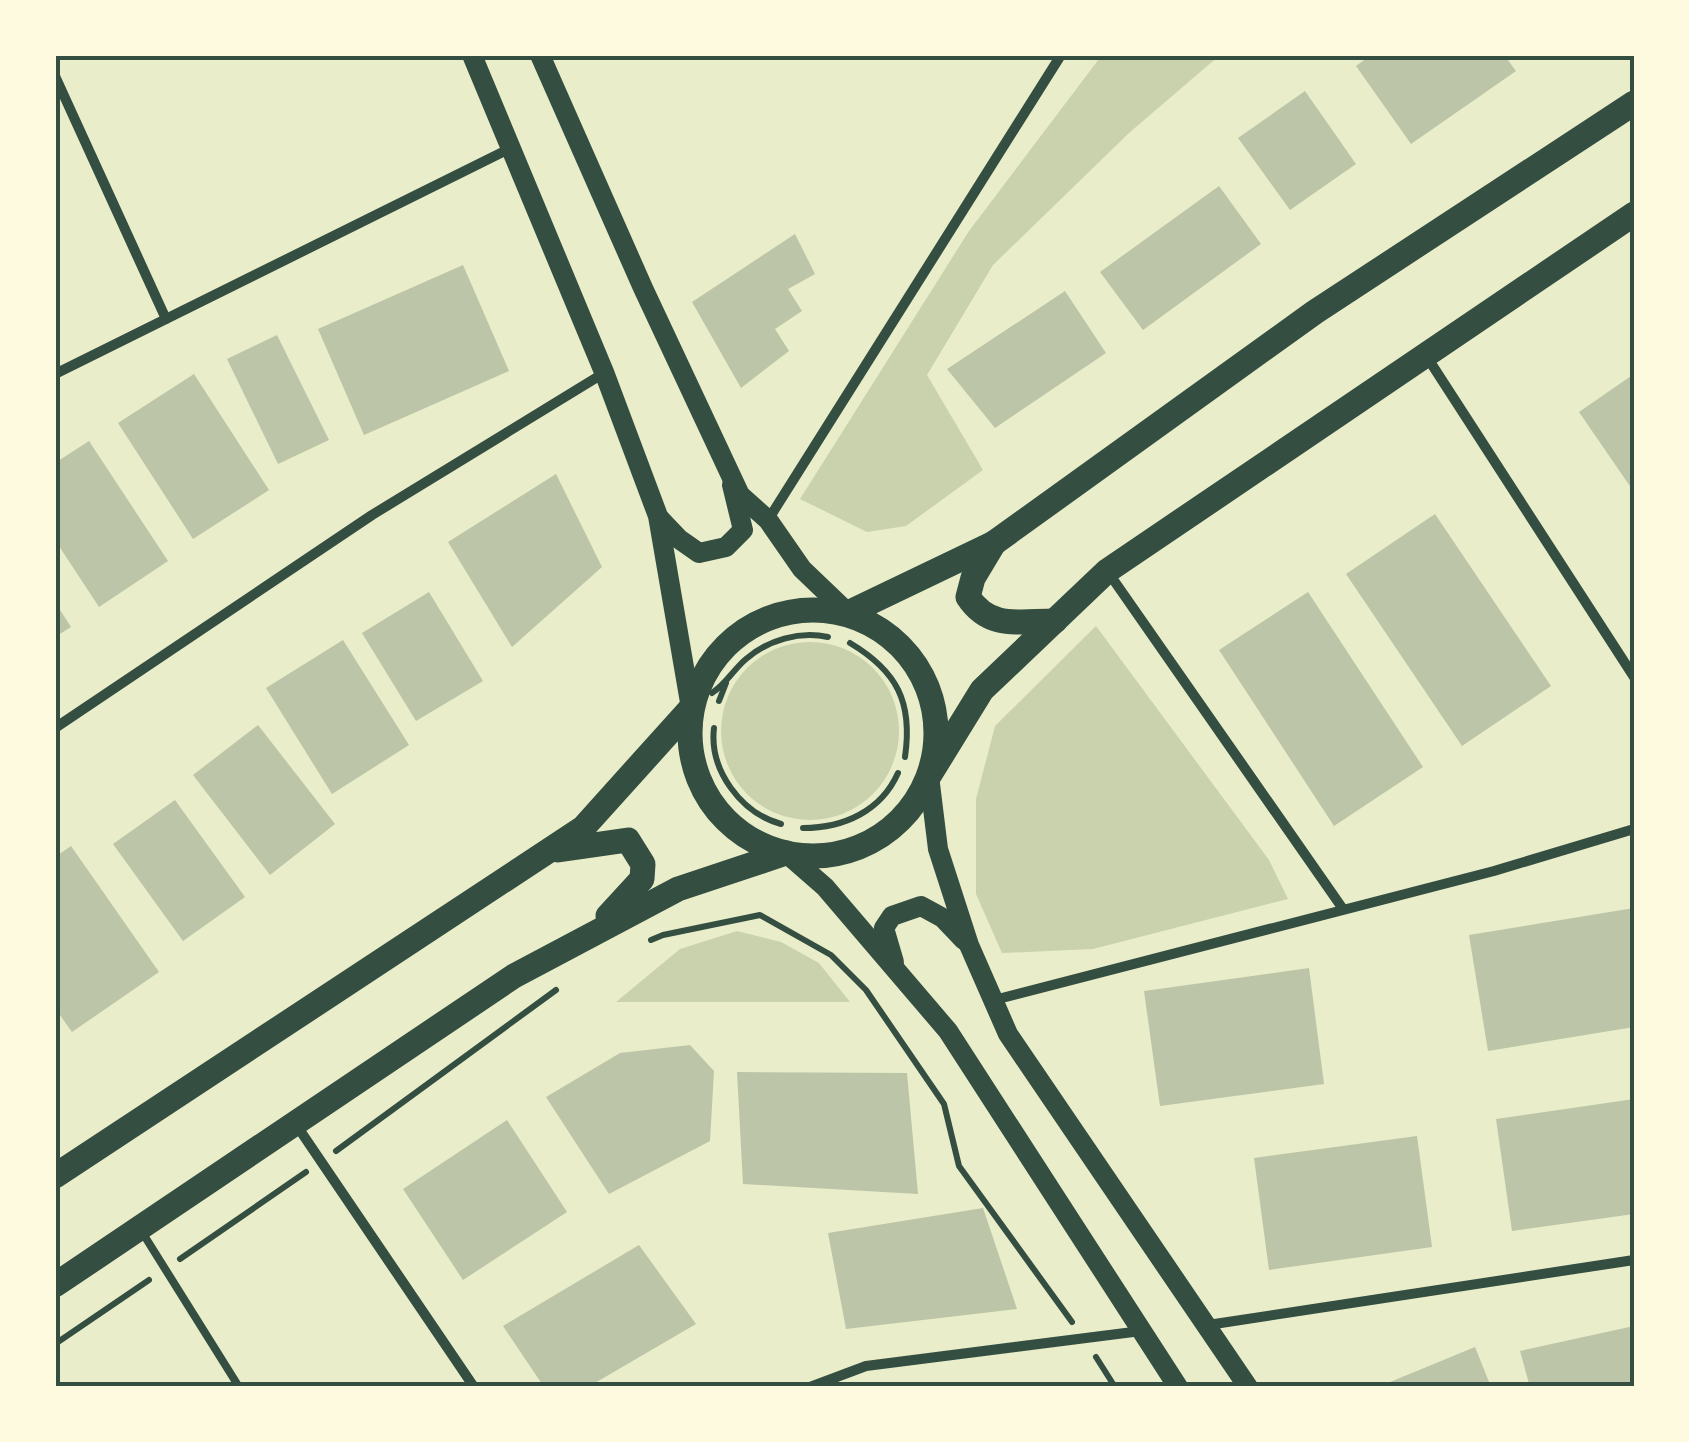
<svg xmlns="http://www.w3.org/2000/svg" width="1689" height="1442" font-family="'Roboto Condensed',sans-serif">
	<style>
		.green { fill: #cad2ad }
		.building { fill: #bcc5a7 }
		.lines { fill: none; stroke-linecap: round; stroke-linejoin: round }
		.path { stroke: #344e41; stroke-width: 6 }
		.service { stroke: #344e41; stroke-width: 8 }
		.minor { stroke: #344e41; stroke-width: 10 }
		.secondary { stroke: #344e41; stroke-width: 20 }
		.primary { stroke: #344e41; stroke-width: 25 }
		.neatline { fill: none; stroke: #344e41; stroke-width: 4 }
	</style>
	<rect width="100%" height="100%" fill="#e9edc9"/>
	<g class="green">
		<polygon points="1102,55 1220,55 1129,133 993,265 927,375 983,470 906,526 867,532 800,499 969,231"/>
		<polygon points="1096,626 1269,860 1288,899 1093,949 1002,953 976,894 976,799 995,726"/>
		<circle cx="810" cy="731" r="89"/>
		<polygon points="737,931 781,942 819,963 850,1002 616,1002 680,949"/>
	</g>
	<g class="building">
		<polygon points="1371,55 1504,55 1516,71 1411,144 1356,66"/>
		<polygon points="1305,91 1356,164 1290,210 1238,138"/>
		<polygon points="1219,186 1261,244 1143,330 1100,272"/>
		<polygon points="795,234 815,274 788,289 802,311 775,329 789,351 741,388 692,302"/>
		<polygon points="463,265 509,371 364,435 318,329"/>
		<polygon points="1065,291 1106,353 995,428 947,369"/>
		<polygon points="277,335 329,440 278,464 227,359"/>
		<polygon points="194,374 269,490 193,539 118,423"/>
		<polygon points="1634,374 1634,492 1579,412"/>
		<polygon points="89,441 168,561 99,607 55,540 55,463"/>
		<polygon points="556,474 602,567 512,647 448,542"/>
		<polygon points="1435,514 1551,686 1462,746 1346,574"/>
		<polygon points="429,592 483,681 416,721 362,633"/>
		<polygon points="1308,592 1423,767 1334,826 1219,650"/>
		<polygon points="55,602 71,627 55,637"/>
		<polygon points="343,640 409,745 332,794 266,688"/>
		<polygon points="258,725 335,824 270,875 193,775"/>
		<polygon points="175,800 245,897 183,941 113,844"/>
		<polygon points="71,846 159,972 72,1032 55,1008 55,857"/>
		<polygon points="1634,908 1634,1027 1488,1051 1469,935"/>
		<polygon points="1309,968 1324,1084 1160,1106 1144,991"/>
		<polygon points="690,1045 714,1071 710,1141 609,1194 546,1097 620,1053"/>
		<polygon points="737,1072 907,1073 918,1194 743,1184"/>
		<polygon points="1634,1099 1634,1214 1512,1231 1496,1119"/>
		<polygon points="507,1120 567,1212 463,1280 403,1189"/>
		<polygon points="1417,1136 1432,1247 1269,1270 1254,1158"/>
		<polygon points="983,1208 1017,1309 846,1329 828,1233"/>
		<polygon points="639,1245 696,1324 588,1387 544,1387 503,1326"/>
		<polygon points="1634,1326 1634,1384 1625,1387 1530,1387 1520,1351"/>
		<polygon points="1475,1347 1491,1387 1378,1387"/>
	</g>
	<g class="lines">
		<g class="path">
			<path d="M850 643C897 671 913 702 905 757"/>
			<path d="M712 693C726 684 733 670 746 659 768 640 799 631 828 637"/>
			<polyline points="719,701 726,683"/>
			<path d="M714 728C709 770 741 813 781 824"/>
			<path d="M803 828C844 828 881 811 898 773"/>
			<polyline points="651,940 663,935 760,915 831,955 866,990 944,1104 959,1166 1072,1322"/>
			<polyline points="336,1151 556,990"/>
			<polyline points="180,1259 306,1172"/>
			<polyline points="55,1344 149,1280"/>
			<polyline points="1096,1357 1115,1387"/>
		</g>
		<polyline class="service" points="142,1232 239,1387"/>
		<g class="minor">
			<polyline points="55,76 166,319"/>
			<polyline points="1427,357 1634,677"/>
			<polyline points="55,374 511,148"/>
			<polyline points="768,520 1061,55"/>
			<polyline points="1108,572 1343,909"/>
			<polyline points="55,728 372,515 604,373"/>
			<polyline points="994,1000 1494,871 1634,829"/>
			<polyline points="295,1123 474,1387"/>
			<polyline points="1208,1325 1634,1260"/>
			<polyline points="810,1387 866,1366 1141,1331"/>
		</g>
		<g class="secondary">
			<polyline points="472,55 604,372 658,516 691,708"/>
			<polyline points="540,55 643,288 740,495 768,520 802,569 848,613"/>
			<polyline points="659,518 679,539 699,553 726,547 743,530 732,485"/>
			<polyline points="929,776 938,849 969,945 1008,1034 1248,1387"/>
			<polyline points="786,853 825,887 948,1031 1178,1387"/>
			<polyline points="894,962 884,928 892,916 921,906 943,918 964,940"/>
		</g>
		<g class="primary">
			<path d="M994 543 973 578 968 597C990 630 1019 621 1055 621"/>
			<circle cx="813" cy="733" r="123"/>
			<polyline points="848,613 994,543 1315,312 1634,103"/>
			<polyline points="929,776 982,690 1107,571 1634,214"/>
			<polyline points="558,850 628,840 643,864 642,879 608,916"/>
			<polyline points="55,1176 583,828 691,708"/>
			<polyline points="55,1285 514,976 678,889 786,853"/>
		</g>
	</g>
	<rect width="1689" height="1442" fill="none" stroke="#fefae0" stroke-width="115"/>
	<rect x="58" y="58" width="1574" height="1326" class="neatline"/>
</svg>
